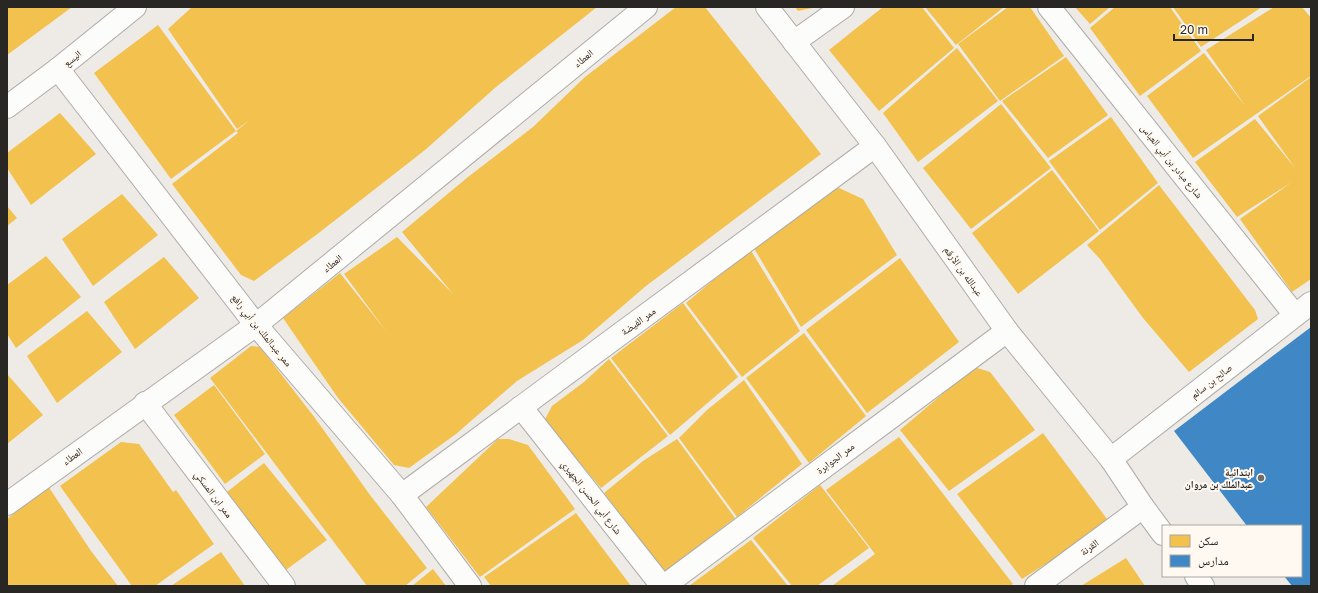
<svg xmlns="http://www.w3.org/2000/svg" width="1318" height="593" font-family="'Golos Text','Noto Naskh Arabic',sans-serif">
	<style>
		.homes { fill: #f2c14e }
		.schools { fill: #3f88c5 }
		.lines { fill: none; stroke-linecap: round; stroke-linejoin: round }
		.street-casing { stroke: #aeaca8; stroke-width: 24 }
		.street { stroke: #fcfcfb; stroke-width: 22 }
		.poi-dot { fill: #6e6c67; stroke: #fff9f2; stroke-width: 1.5 }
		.labels { text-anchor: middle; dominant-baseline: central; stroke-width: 4; stroke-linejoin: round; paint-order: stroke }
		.street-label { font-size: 10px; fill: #292723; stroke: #fff9f2 }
		.poi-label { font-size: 10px; font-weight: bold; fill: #292723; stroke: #fff9f2; text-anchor: end }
	</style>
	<rect width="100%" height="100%" fill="#eeebe6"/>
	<g class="homes">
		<polygon points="7,7 72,7 7,55"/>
		<polygon points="192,7 597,7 496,87 425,150 320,232 254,281 241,275 172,184 238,133 236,131 250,120 237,129 168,29"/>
		<polygon points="676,7 705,7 821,154 646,286 583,340 517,381 456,434 409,468 394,465 338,398 283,318 340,273 386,331 344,274 397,237 453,294 402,232 468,177 533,127 585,77"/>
		<polygon points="795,7 817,7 798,11"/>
		<polygon points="883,7 922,7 954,48 879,111 829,50"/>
		<polygon points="925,7 1004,7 956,45"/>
		<polygon points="1008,7 1030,7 1064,56 1000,101 958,44"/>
		<polygon points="1075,7 1110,7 1090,24"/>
		<polygon points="1115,7 1170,7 1201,51 1140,96 1090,28"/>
		<polygon points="1173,7 1262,7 1201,47"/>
		<polygon points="1274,7 1302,7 1311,18 1311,76 1193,158 1147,96 1204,53 1246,107 1206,50"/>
		<polygon points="158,25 236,131 171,179 94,73"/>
		<polygon points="957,48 998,101 918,162 883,113"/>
		<polygon points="1066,57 1108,115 1048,158 1002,101"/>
		<polygon points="1311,77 1311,279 1292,292 1240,219 1292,182 1237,217 1195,162 1255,119 1295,168 1258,116"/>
		<polygon points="1001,104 1051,168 971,229 923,168"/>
		<polygon points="60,113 96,154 31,205 7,168 7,153"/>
		<polygon points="1111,117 1158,183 1100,230 1049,161"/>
		<polygon points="1052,170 1099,231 1018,294 972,233"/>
		<polygon points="1159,185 1255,310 1258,319 1189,372 1143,318 1100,259 1087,245"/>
		<polygon points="839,188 863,199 897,255 801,327 752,245 824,190"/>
		<polygon points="122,194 158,235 93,286 62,239"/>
		<polygon points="7,206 17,218 7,226"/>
		<polygon points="750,249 800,331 742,377 686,303"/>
		<polygon points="46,256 81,297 16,348 7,334 7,285"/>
		<polygon points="164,257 199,298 135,349 104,302"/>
		<polygon points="900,258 959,342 867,413 806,330"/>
		<polygon points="683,303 738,377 670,435 611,358"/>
		<polygon points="87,311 122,352 57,403 27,356"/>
		<polygon points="804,333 866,416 809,463 746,378"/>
		<polygon points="251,346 260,347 315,418 370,495 427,568 405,586 367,586 210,378"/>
		<polygon points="609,359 668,436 601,488 544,421 552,406 584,382"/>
		<polygon points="974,367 990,372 1035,430 949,491 900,430"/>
		<polygon points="7,374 43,415 7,444"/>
		<polygon points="744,380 802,464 737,517 679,438 707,410"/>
		<polygon points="214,385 265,454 225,484 174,415"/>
		<polygon points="1043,433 1110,523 1022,579 957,494"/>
		<polygon points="899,437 1013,584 1010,586 832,586 875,554 826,490"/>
		<polygon points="498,439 509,439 528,445 575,509 480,577 426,507"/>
		<polygon points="677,439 735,518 663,573 604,493 643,461"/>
		<polygon points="121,442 139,444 173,492 176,490 214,544 155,586 132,586 60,486"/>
		<polygon points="264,463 327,540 283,572 223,495"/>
		<polygon points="820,485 869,548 817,586 792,586 753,538"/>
		<polygon points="48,486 91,551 118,586 7,586 7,519"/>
		<polygon points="576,513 631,586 491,586 484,577"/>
		<polygon points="751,540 788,586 689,586"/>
		<polygon points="221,552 245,586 171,586"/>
		<polygon points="1126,558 1145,586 1081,586"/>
		<polygon points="433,569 446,586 412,586"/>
	</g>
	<polygon class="schools" points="1311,327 1311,586 1292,586 1284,576 1301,576 1301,526 1247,526 1174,431"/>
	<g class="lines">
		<g class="street-casing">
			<g id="street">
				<polyline points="767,7 875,146 1007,331 1111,459 1143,507 1163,534"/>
				<polyline points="1049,7 1295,315"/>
				<polyline points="794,42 843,7"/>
				<polyline points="58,69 256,325 402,495 470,586"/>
				<polyline points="7,107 58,69 135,7"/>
				<polyline points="145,403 284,586"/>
				<polyline points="521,407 662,586"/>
				<polyline points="1111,459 1311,303"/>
				<polyline points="402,495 875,146"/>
				<polyline points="7,504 256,325 646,7"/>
				<polyline points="1196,576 1203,586"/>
				<polyline points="664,586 1007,331"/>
				<polyline points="1036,586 1143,507"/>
			</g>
		</g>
		<use href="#street" class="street"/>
	</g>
	<circle class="poi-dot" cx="1261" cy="478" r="4"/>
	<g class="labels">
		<g class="street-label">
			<text transform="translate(72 58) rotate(-39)">اليسع</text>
			<text transform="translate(583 58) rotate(-39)">العطاء</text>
			<text transform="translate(1172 161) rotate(51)">شارع مبادر بن أبي العباس</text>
			<text transform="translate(332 263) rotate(-39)">العطاء</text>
			<text transform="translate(964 271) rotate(54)">عبدالله بن الأرقم</text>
			<text transform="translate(638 321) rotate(-36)">ممر الفيضة</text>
			<text transform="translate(262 330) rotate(51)">ممر عبدالملك بن أبي رافع</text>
			<text transform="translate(1211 381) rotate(-38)">صالح بن سالم</text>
			<text transform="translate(72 456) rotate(-36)">العطاء</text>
			<text transform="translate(835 458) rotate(-37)">ممر الجوابرة</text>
			<text transform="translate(214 494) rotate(53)">ممر ابن المسكي</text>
			<text transform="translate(592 497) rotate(52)">شارع أبي الحسن الجهيري</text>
			<text transform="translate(1089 547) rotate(-36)">القرنة</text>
		</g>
		<g class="poi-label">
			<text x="1253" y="472">ابتدائية<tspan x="1253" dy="12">عبدالملك بن مروان</tspan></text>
		</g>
	</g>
	<rect width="1318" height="593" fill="none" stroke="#292723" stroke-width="16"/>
	<rect x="1162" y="525" width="140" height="52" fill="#fff9f2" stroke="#a9a59f"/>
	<rect x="1170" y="535" width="20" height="12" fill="#f2c14e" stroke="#a9a59f"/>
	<text x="1198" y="545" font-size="12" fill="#292723">سكن</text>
	<rect x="1170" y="555" width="20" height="12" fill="#3f88c5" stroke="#a9a59f"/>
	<text x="1198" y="565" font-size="12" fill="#292723">مدارس</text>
	<path d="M1174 34v6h79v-6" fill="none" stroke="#292723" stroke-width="2"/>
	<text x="1180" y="34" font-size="12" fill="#292723" stroke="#fff9f2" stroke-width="3" paint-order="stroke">20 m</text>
</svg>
